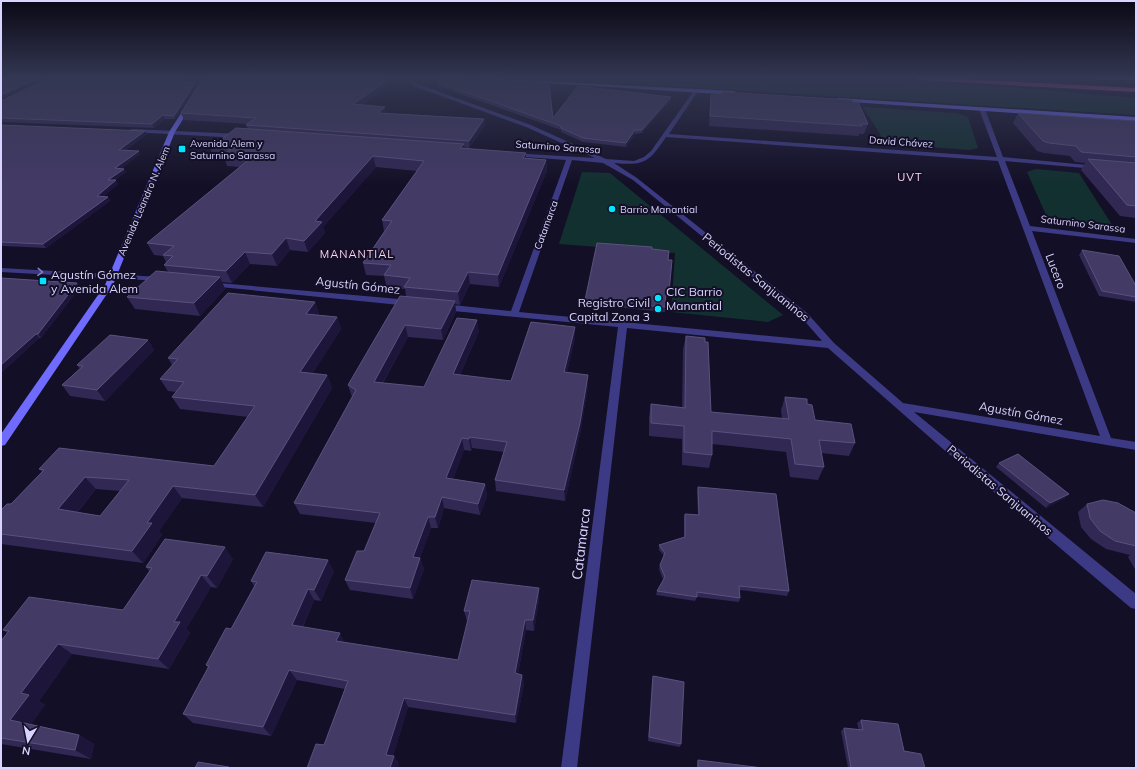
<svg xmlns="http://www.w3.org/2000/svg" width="1137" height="769" font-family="Mulish,sans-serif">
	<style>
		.green { fill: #12302f }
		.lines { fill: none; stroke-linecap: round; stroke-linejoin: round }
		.street { fill: #3d3a85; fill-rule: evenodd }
		.secondary { fill: #6f6bff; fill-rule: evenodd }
		.highway { fill: #ff4fa3; fill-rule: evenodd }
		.wall { fill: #312854; fill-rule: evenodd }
		.shaded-wall { fill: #1d163a }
		.building { fill: #433a66; stroke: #5a527e; fill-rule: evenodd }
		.oneway { stroke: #837fbc }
		.poi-dot { fill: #00e5ff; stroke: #130f26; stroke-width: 1.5 }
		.labels { text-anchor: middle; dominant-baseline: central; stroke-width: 4; stroke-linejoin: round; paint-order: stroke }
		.far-street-label { font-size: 10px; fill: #d9d4ff; stroke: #130f26 }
		.far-poi-label { font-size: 10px; fill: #d9d4ff; stroke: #130f26; text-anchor: start }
		.far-neighbourhood-label { font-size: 11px; letter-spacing: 1px; fill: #ffd6f0; stroke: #130f26 }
		.street-label { font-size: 12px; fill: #d9d4ff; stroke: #130f26 }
		.poi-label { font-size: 12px; fill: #d9d4ff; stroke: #130f26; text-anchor: start }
		.near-street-label { font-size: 14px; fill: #d9d4ff; stroke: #130f26 }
	</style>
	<rect width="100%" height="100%" fill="#130f26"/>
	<g class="green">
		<polygon points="537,78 859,78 1008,87 1136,98 1136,115"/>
		<polygon points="863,107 957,113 968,117 978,148 970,150 886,144"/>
		<polygon points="1036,169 1079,173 1114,228 1061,222 1046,215 1027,172"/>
		<polygon points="582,172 610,173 783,315 768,322 671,312 675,253 559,244"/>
	</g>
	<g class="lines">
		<g class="street">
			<path d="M410 78H414V82L418 84 531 125 606 159 634 161 644 157 651 151 695 89 698 91 669 134 997 157 979 109 982 107 985 109 1003 157 1098 166 1099 167 1096 169 1005 161 1030 226 1136 239V243L1032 231 1111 438 1136 442V450L914 412 1136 594V609L1131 608 943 449 828 348 627 328 577 768H561L618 327 443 310 439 307 443 304 511 311 566 160 513 156 510 154 511 153 595 158 526 127 414 86 410 83ZM666 137 998 161 1100 436 903 403 834 343 807 313 637 178 614 163C645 166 649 162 666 137ZM572 160 603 163 633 180 801 317 822 341 519 312Z"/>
			<polygon points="132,129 241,134 244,136 241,138 130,132 130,130"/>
			<polygon points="1,268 161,277 165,279 161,281 1,272"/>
			<polygon points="207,282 410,300 414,303 410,306 210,286 206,284"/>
		</g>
		<g class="secondary">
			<polygon points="483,78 734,91 737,93 734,95 485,79"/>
			<polygon points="838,98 1136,117 1136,121 836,101 835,100"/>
			<polygon points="187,104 192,105 175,132 113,285 5,445 1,446 1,434 105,285 169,132"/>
		</g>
		<g class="highway">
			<polygon points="915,78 944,78 1136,88 1136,92 918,80"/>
			<polygon points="1096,78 1136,78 1136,80 1099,80"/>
		</g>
	</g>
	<g class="wall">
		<polygon points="50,78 186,78 183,82 196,81 197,85 175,119 165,119 154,128 1,122 1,101"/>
		<polygon points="437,82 553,118 671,100 642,133 635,134 626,147 583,142 561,132 561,130 438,86"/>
		<polygon points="390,85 363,105 386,113 484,119 485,126 469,148 464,147 464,148 526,159 546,160 547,171 499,287 470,284 460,305 455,304 456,312 443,340 408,337 383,383 424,387 479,331 460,375 511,381 575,327 575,338 567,372 588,386 580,434 565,501 496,491 495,480 504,452 472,448 471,451 464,450 453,479 485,484 487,496 480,515 444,508 438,528 431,528 420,558 424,569 413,599 350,590 345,580 364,551 376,523 300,514 294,503 352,397 348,385 406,297 405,289 387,288 384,276 366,275 363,263 384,231 382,220 417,171 376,167 323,227 325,233 308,252 290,250 277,266 250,264 232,283 222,282 225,289 200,316 135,309 127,297 168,272 164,265 166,262 163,256 154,255 147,243 240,167 227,166 225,159 214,158 210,148 248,129 246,125 248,124 184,120 181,113"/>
		<polygon points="722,94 868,124 864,134 859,134 859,136 709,126 710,105 711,95 717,95"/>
		<polygon points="1018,113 1136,121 1136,218 1120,216 1081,170 1085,163 1075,162 1070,156 1044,153 1037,151 1013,123"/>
		<polygon points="1,125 147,134 126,150 140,154 122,168 124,169 126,172 115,180 118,184 104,196 108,197 110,201 46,248 2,246 1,247"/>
		<polygon points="652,249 668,260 669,292 669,296 666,296 665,312 584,304 585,300"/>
		<polygon points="1082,250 1136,286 1136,302 1099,296 1079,255"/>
		<polygon points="77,283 80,287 41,338 39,338 1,373"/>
		<path d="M315 302 319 314 318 315 337 317 341 329 312 374 327 375 332 388 263 507 182 498 159 531 162 535 143 563 1 544V510L11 504 42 472 39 469 214 466 248 417 180 409 172 397 176 392 168 391 160 379 172 365 168 358ZM96 489 120 491 100 516 77 513Z"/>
		<polygon points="686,336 711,412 782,419 781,410 785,397 807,404 815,420 855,443 849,456 821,453 824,467 818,480 790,477 786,452 712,444 712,455 709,468 682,465 682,439 649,436 649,417 651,404 682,407 683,349"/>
		<polygon points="148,340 154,350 105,401 70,396 62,385 80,369 77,365"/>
		<polygon points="999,463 1065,498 1046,508 996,467"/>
		<polygon points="698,487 789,591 787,596 740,590 740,598 739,602 697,597 695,601 656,595 657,591 663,580 659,569 660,565 664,556 659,550 659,545 684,537 684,518 685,514 698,515 697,491"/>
		<polygon points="1087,504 1136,513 1136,571 1128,557 1130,555 1106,549 1091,539 1081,527 1078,512"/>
		<polygon points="233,559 217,588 211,587 186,629 190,633 169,669 72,654 39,701 45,705 31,724 79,735 94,744 91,759 1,744 1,641 7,633 3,630 123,610 149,571 146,567"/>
		<polygon points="334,571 321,601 314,600 303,627 345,643 458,660 468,621 467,621 464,611 539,599 534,631 526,630 518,674 522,675 524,684 516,723 408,707 393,756 394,756 399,764 324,745 345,689 297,680 271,736 193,723 183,714 208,668 206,665 231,629 254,586 251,581"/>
		<polygon points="653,676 681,744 680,747 648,741 652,680"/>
		<polygon points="861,720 904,751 925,768 848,768 841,731 844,728 859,730 857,723"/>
		<polygon points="698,760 763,768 697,768 697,763"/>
	</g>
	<g class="shaded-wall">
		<polygon points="39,78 48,78 1,99 1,95"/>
		<polygon points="183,78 186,78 181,86 179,83"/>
		<polygon points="389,79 390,85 355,111 353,104"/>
		<polygon points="196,81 197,85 175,119 174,116"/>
		<polygon points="671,97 671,100 642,133 642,130"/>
		<polygon points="385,107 386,114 378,113"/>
		<polygon points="163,115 165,119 154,128 152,124"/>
		<polygon points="484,119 485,126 469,148 469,141"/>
		<polygon points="635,130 635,134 626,147 626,143"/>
		<polygon points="145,131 147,134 121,153 119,150"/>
		<polygon points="464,144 465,154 460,148"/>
		<polygon points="139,151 140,154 118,172 115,168"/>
		<polygon points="526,153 526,163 523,158"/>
		<polygon points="373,156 376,167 323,227 325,233 308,252 304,241 315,221"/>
		<polygon points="546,160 547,171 499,287 498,275"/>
		<polygon points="124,169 126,172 111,184 108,180"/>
		<polygon points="116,180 118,184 100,200 97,196"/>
		<polygon points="108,197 110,201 46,248 43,244"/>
		<polygon points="286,238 290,250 277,266 272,254"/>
		<polygon points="245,252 250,264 232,283 226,271"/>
		<polygon points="468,272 470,284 460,305 458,292"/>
		<polygon points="220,277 225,289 200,316 194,303"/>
		<polygon points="77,283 80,287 41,338 38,334"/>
		<polygon points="455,301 456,312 443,340 441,329"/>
		<polygon points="315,302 319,314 310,326 306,314"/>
		<polygon points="337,317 341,329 305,385 300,372"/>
		<polygon points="477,320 479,331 455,386 453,374"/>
		<polygon points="405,325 408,337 377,393 374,382"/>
		<polygon points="575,327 575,338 564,384 564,372"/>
		<polygon points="36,334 39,338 1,373 1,365"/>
		<polygon points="148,340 154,350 105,401 97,390"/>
		<polygon points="327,375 332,388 263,507 255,495"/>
		<polygon points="588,375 588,386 580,434 565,501 564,490"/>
		<polygon points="470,437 472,448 471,451 469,439"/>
		<polygon points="462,438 464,450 449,489 446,478"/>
		<polygon points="85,477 96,489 70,521 58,509"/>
		<polygon points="485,484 487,496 480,515 478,504"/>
		<polygon points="173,486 182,498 159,531 162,535 143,563 132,551 147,523"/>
		<polygon points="1069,494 1065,498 1046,508 1050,503"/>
		<polygon points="442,497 444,508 438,528 435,517"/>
		<polygon points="428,517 431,528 417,568 413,557"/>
		<polygon points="225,547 233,559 217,588 207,576"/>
		<polygon points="420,558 424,569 413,599 410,588"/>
		<polygon points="328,560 334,571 321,601 314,590"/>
		<polygon points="201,575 211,587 186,629 190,633 169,669 158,659 174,622"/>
		<polygon points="539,588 539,599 534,631 533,620"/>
		<polygon points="308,589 314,600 299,635 292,625"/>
		<polygon points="525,620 526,630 516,683 515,673"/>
		<polygon points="340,633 345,643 336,641"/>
		<polygon points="58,644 72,654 39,701 45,705 28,729 10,720 21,693"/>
		<polygon points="289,670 297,680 271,736 263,727"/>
		<polygon points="522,675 524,684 516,723 515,715"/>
		<polygon points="404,698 408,707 391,763 386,755"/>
		<polygon points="79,735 94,744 91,759 75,750"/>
		<polygon points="394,756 399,764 398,768 390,768"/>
	</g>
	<g class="building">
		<polygon points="1,78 39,78 1,95"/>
		<polygon points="50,78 183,78 179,83 196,81 174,116 163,115 152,124 1,118 1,101"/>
		<polygon points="203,78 385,78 389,79 353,104 385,107 378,113 484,119 469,141 246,125 256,118 181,113"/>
		<polygon points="438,78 449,78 549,84 553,118 578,86 671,97 642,130 635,130 626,143 583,138 561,128 561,126 437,82"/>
		<polygon points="722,92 852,100 853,102 858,102 868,124 861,124 862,126 710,116 711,95 717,95 717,94 722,94"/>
		<polygon points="1018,113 1136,121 1136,157 1081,152 1076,146 1049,143 1043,141"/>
		<polygon points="1,125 145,131 119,150 139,151 115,168 124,169 108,180 116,180 97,196 108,197 43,244 1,242"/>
		<polygon points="236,128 464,144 460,148 526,153 523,158 546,160 498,275 468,272 458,292 404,287 410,278 384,275 391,265 363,263 392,221 382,220 424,161 373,156 315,221 322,222 304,241 286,238 272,254 245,252 226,271 164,265 173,256 163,255 174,246 147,243 252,157 223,155 231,149 210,148"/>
		<polygon points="1088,159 1136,163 1136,206 1127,205"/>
		<polygon points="597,243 652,247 652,249 669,251 668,260 672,260 669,292 666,292 665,307 585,300"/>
		<polygon points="1082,250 1119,256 1136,286 1136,297 1102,291"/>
		<polygon points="156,271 220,277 194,303 127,297"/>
		<polygon points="1,278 77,283 38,334 36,334 1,365"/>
		<path d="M228 293 315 302 306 314 337 317 300 372 327 375 255 495 173 486 147 523H152L132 551 1 534V510L7 504H11L44 470 39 469 59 448 214 466 255 406 172 397 184 382 160 379 178 359 168 358ZM85 477 129 480 100 516 58 509Z"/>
		<polygon points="400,296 455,301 441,329 405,325 374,382 424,387 457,318 477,320 453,374 511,381 531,322 575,327 564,372 588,375 580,423 564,490 495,480 507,442 470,437 469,439 462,438 446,478 485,484 478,504 442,497 435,517 428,517 413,557 420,558 410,588 345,580 357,551 364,551 380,513 294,503 356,390 348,385"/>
		<polygon points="110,335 148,340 97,390 62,385 83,366 77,365"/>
		<polygon points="686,336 705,338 705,342 708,342 711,412 789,419 785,397 807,399 807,404 812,405 815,420 851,424 855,443 819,440 824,467 795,464 791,439 712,431 712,455 684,452 684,426 651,423 651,404 685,408"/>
		<polygon points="1018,454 1069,494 1050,503 999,463"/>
		<polygon points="698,487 776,494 789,591 739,586 740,598 697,592 697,597 657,591 665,577 660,565 665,553 659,545 685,537 685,514 699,515"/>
		<polygon points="1103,500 1118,503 1136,513 1136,546 1115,541 1100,531 1090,518 1087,504"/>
		<polygon points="165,539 225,547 207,576 201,575 174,622 180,622 158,659 58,644 21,693 29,695 10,720 79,735 75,750 1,738 1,641 9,631 3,630 29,597 123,610 152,568 146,567"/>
		<polygon points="266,552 328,560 314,590 308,589 292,625 340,633 336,641 458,660 470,611 464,611 472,580 539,588 533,620 525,620 515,673 522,675 515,715 404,698 386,755 394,756 390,768 307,768 316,744 324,745 348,681 289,670 263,727 183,714 209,666 206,665 226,628 231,629 257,582 251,581"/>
		<polygon points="653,676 684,682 681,744 649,737"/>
		<polygon points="861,720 898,724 904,751 921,754 925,768 851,768 844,728 863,730"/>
		<polygon points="698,760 763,768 698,768"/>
		<polygon points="198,762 229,767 229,768 195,768"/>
	</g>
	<defs><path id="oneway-chevron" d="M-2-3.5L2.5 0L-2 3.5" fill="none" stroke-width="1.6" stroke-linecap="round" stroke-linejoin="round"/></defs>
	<use class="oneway" href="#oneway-chevron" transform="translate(40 272) rotate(3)"/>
	<linearGradient id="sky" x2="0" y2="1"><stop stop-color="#0a0815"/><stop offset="0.42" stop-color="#333752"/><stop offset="1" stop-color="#333752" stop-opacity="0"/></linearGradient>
	<rect width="1137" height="185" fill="url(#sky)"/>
	<g class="poi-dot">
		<rect x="178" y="145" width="8" height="8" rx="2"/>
		<circle cx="612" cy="209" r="4"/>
		<rect x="39" y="277" width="8" height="8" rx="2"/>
		<circle cx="658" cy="298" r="4"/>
		<circle cx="658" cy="309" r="4"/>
	</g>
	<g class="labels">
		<g class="far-street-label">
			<text transform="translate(901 142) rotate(4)">David Chávez</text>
			<text transform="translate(558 147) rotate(4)">Saturnino Sarassa</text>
			<text transform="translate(144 201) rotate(-67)">Avenida Leandro N. Alem</text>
			<text transform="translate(1083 224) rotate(7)">Saturnino Sarassa</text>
			<text transform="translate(546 225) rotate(-70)">Catamarca</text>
		</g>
		<g class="far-poi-label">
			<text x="190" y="143">Avenida Alem y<tspan x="190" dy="12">Saturnino Sarassa</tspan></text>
			<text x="620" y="209">Barrio Manantial</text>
		</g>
		<g class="far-neighbourhood-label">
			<text x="910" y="177">UVT</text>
			<text x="357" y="254">MANANTIAL</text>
		</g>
		<g class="street-label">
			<text transform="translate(1056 271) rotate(69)">Lucero</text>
			<text transform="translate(756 277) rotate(39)">Periodistas Sanjuaninos</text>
			<text transform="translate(358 285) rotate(6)">Agustín Gómez</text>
			<text transform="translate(1021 413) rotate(10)">Agustín Gómez</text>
			<text transform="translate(1000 490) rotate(40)">Periodistas Sanjuaninos</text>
		</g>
		<g class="poi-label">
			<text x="51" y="274">Agustín Gómez<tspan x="51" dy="14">y Avenida Alem</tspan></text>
			<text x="666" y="291">CIC Barrio<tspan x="666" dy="14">Manantial</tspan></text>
			<text x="650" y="302" text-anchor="end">Registro Civil<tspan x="650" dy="14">Capital Zona 3</tspan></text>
		</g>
		<g class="near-street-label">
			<text transform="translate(581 544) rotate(-83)">Catamarca</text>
		</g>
	</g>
	<rect width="1137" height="769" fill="none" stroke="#d9d4ff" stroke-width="4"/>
	<g transform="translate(28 741) rotate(190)" stroke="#130f26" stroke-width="3" paint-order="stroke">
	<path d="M0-3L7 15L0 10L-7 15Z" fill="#d9d4ff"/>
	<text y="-6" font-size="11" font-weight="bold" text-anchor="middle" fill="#d9d4ff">N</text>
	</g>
</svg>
